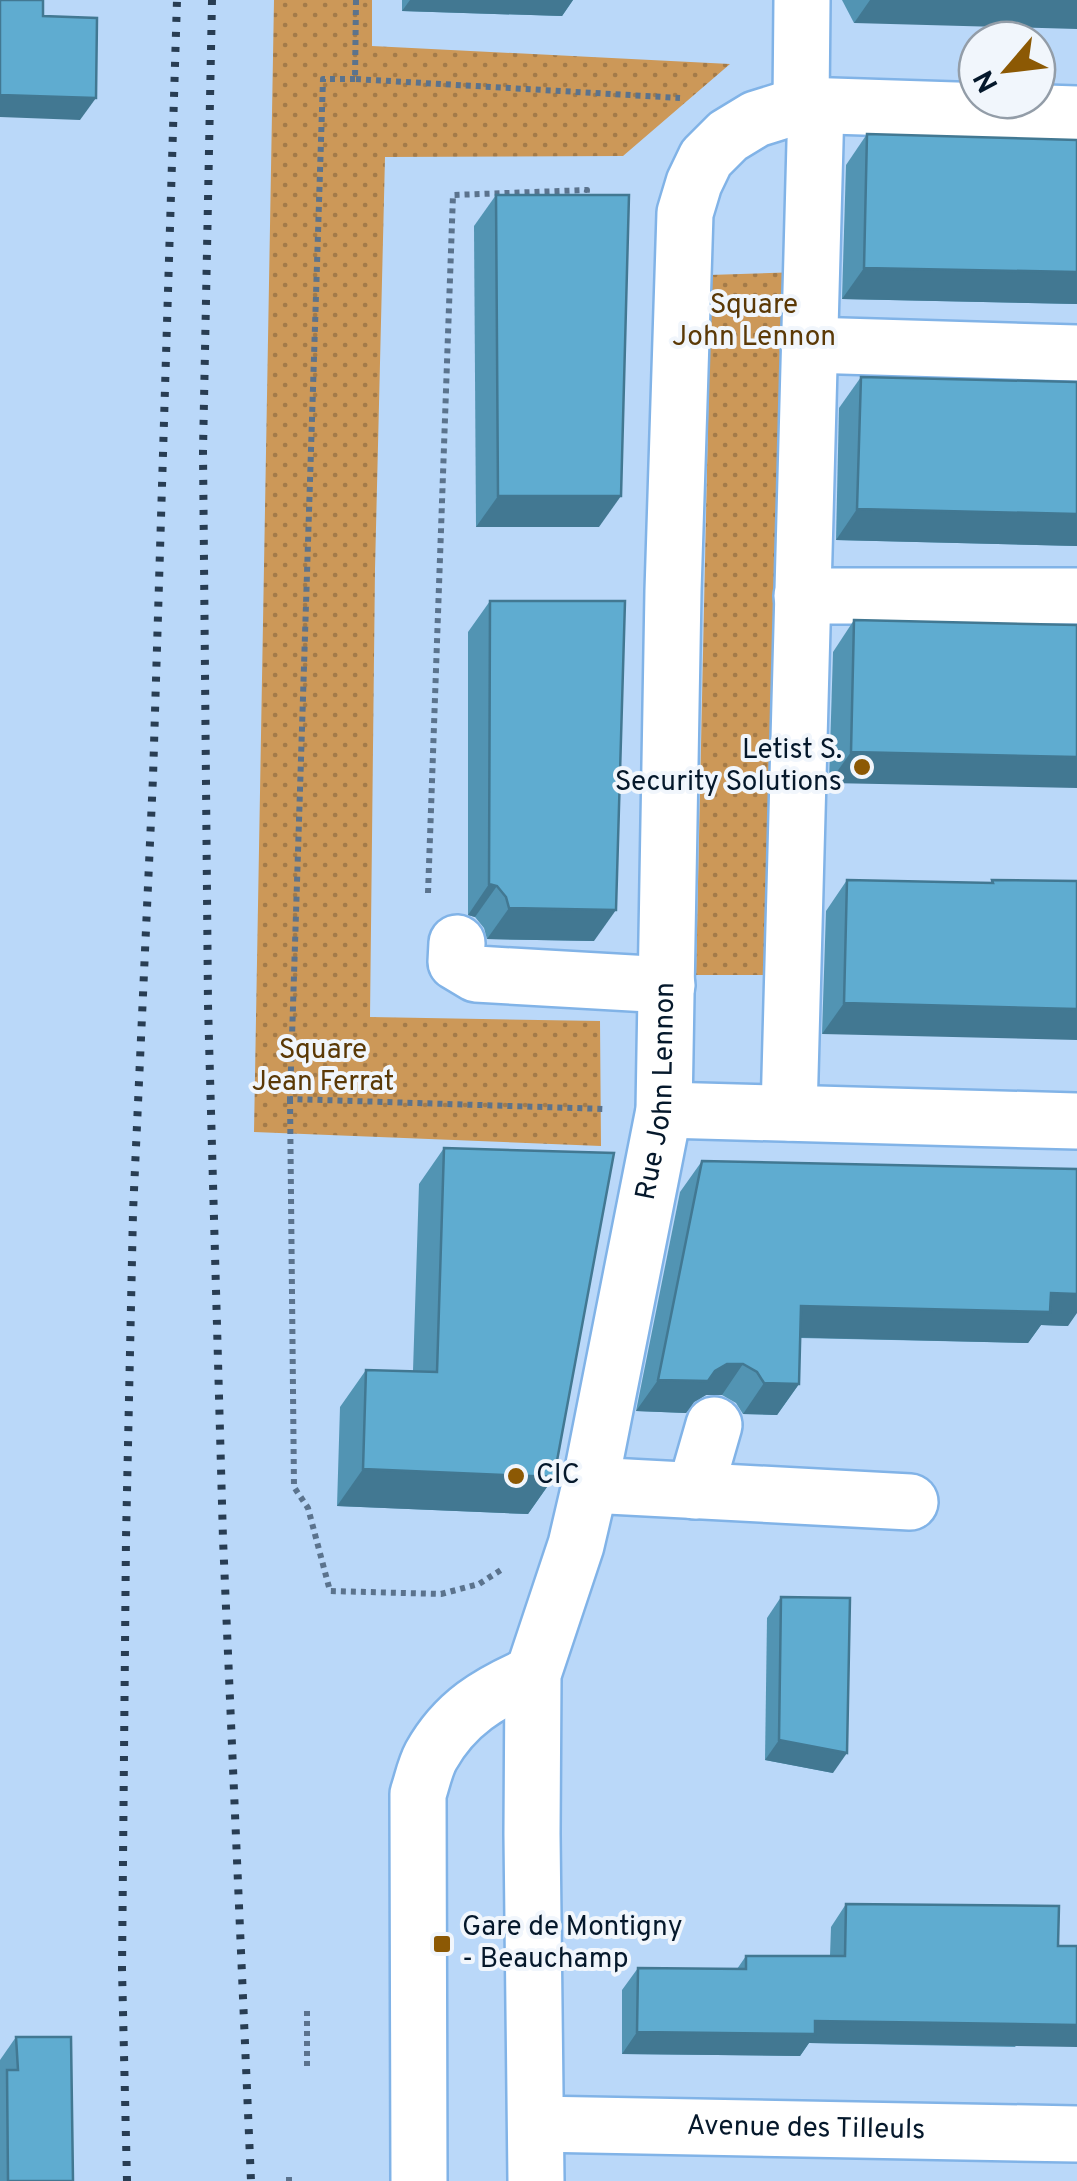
<svg xmlns="http://www.w3.org/2000/svg" width="1077" height="2181" font-family="Overpass,sans-serif">
	<style>
		.park { fill: url(#park-dots) }
		.lines { fill: none; stroke-linecap: round; stroke-linejoin: round }
		.minor-casing { stroke: #81b3e7; stroke-width: 60 }
		.path { stroke: #5b738d; stroke-width: 6; stroke-dasharray: 5 5; stroke-linecap: butt }
		.minor { stroke: #fff; stroke-width: 55 }
		.rail { stroke: #283d53; stroke-width: 8; stroke-dasharray: 5 10; stroke-linecap: butt }
		.wall { fill: #5294b3 }
		.shaded-wall { fill: #427892 }
		.building { fill: #5facd0; stroke: #427892; stroke-width: 2.5 }
		.poi-dot { fill: #8c5904; stroke: #f1f6fc; stroke-width: 4 }
		.labels { text-anchor: middle; dominant-baseline: central; stroke-width: 8; stroke-linejoin: round; paint-order: stroke }
		.park-label { font-size: 28px; fill: #5b3906; stroke: #f1f6fc }
		.poi-label { font-size: 28px; fill: #05182b; stroke: #f1f6fc; text-anchor: start }
		.street-label { font-size: 28px; fill: #05182b; stroke: #f1f6fc }
	</style>
	<defs>
		<pattern id="park-dots" width="8" height="8" patternUnits="userSpaceOnUse" patternTransform="scale(2.5)"><rect width="8" height="8" fill="#cc9858"/><path d="M2 2h.1M6 6h.1" fill="none" stroke="#a47b49" stroke-width="1.8" stroke-linecap="round"/></pattern>
	</defs>
	<rect width="100%" height="100%" fill="#bad8f9"/>
	<g class="park">
		<polygon points="274,0 372,0 372,46 730,64 623,156 385,157 375,569 370,1017 600,1021 601,1146 254,1132"/>
		<polygon points="801,272 784,975 696,975 709,378 709,275"/>
	</g>
	<g class="lines">
		<g class="minor-casing">
			<g id="minor">
				<polyline points="801,105 802,0"/>
				<polyline points="809,345 1077,353"/>
				<polyline points="802,596 1077,596"/>
				<polyline points="457,943 456,962 476,974 667,985"/>
				<polyline points="664,1110 1077,1121"/>
				<polyline points="789,1113 816,105"/>
				<polyline points="590,1485 910,1502"/>
				<polyline points="695,1491 714,1425"/>
				<path id="s1" d="M536 2124 1077 2134"/>
				<path d="M419 2181 418 1794C422 1782 425 1767 431 1756 455 1713 489 1693 533 1674"/>
				<path id="s2" d="M536 2181 532 1834 533 1674 576 1545 590 1485 664 1110 673 591 685 213 694 183 706 158 728 136 756 119 801 105 1077 114"/>
			</g>
		</g>
		<g class="path">
			<polyline points="356,0 355,79 680,98"/>
			<polyline points="355,79 323,79 290,1099 605,1109"/>
			<polyline points="428,893 453,195 587,190 586,200"/>
			<polyline points="290,1099 294,1487 308,1508 330,1591 441,1594 479,1584 504,1568"/>
			<polyline points="307,2011 307,2071"/>
			<polyline points="289,2177 289,2181"/>
		</g>
		<use href="#minor" class="minor"/>
		<g class="rail">
			<polyline points="212,0 203,451 208,1005 223,1539 251,2181"/>
			<polyline points="127,2181 122,1969 126,1538 133,1212 153,777 177,0"/>
		</g>
	</g>
	<g class="wall">
		<polygon points="402,0 573,0 562,16 402,11"/>
		<polygon points="842,0 1077,0 854,23"/>
		<polygon points="867,134 1077,140 1077,304 842,299 846,165"/>
		<polygon points="496,195 599,527 476,527 474,226"/>
		<polygon points="861,377 1077,382 1077,546 836,540 839,408"/>
		<polygon points="490,601 594,941 487,939 484,928 475,917 468,915 468,632"/>
		<polygon points="854,620 1077,625 829,783 833,652"/>
		<polygon points="847,880 990,883 992,880 1077,881 822,1034 826,911"/>
		<polygon points="444,1148 554,1477 528,1514 337,1506 340,1407 366,1370 413,1371 419,1184"/>
		<polygon points="702,1161 1068,1326 1041,1325 1028,1343 800,1338 799,1384 777,1415 743,1414 736,1403 722,1395 706,1395 694,1402 686,1413 636,1411 680,1192"/>
		<polygon points="781,1597 833,1773 765,1760 767,1618"/>
		<polygon points="846,1904 1016,2047 809,2043 800,2056 622,2054 622,1990 638,1968 737,1969 746,1956 830,1956 831,1927"/>
		<polygon points="16,2037 73,2181 0,2181 0,2060"/>
	</g>
	<g class="shaded-wall">
		<polygon points="410,0 573,0 562,16 402,11"/>
		<polygon points="870,0 1077,0 1077,29 854,23"/>
		<polygon points="0,95 96,98 80,120 0,117"/>
		<polygon points="864,268 1077,272 1077,304 842,299"/>
		<polygon points="498,496 621,496 599,527 476,527"/>
		<polygon points="857,509 1077,514 1077,546 836,540"/>
		<polygon points="851,752 1077,757 1077,788 829,783"/>
		<polygon points="489,884 497,886 475,917 468,915"/>
		<polygon points="509,908 616,910 594,941 487,939"/>
		<polygon points="844,1003 1077,1009 1077,1040 822,1034"/>
		<polygon points="1051,1293 1077,1294 1077,1313 1068,1326 1041,1325 1028,1343 779,1337 801,1306"/>
		<polygon points="727,1364 743,1364 722,1395 706,1395 694,1402 686,1413 636,1411 658,1380 715,1371"/>
		<polygon points="764,1383 799,1384 777,1415 743,1414"/>
		<polygon points="363,1469 554,1477 528,1514 337,1506"/>
		<polygon points="779,1740 847,1753 833,1773 765,1760"/>
		<polygon points="815,2021 1077,2025 1077,2047 809,2043 800,2056 622,2054 637,2032"/>
	</g>
	<g class="building">
		<polygon points="0,0 43,0 43,16 97,18 96,98 0,95"/>
		<polygon points="867,134 1077,140 1077,272 864,268"/>
		<polygon points="496,195 629,195 621,496 498,496"/>
		<polygon points="861,377 1077,382 1077,514 857,509"/>
		<polygon points="490,601 625,601 616,910 509,908 506,897 497,886 489,884"/>
		<polygon points="854,620 1077,625 1077,757 851,752"/>
		<polygon points="847,880 993,883 992,880 1077,881 1077,1009 844,1003"/>
		<polygon points="444,1148 614,1153 554,1477 363,1469 366,1370 437,1372"/>
		<polygon points="702,1161 1077,1169 1077,1294 1051,1293 1050,1312 801,1306 799,1384 764,1383 757,1372 743,1364 727,1364 715,1371 708,1381 658,1380"/>
		<polygon points="781,1597 850,1598 847,1753 779,1740"/>
		<polygon points="846,1904 1059,1906 1058,1946 1077,1946 1077,2025 815,2021 815,2034 637,2032 638,1968 746,1969 746,1956 845,1956"/>
		<polygon points="16,2037 71,2037 73,2181 8,2181 7,2070 18,2070"/>
	</g>
	<g class="poi-dot">
		<circle cx="862" cy="767" r="10"/>
		<circle cx="516" cy="1476" r="10"/>
		<rect x="432" y="1934" width="20" height="20" rx="5"/>
	</g>
	<g class="labels">
		<g class="park-label">
			<text x="754" y="306">Square<tspan x="754" dy="32">John Lennon</tspan></text>
			<text x="323" y="1051">Square<tspan x="323" dy="32">Jean Ferrat</tspan></text>
		</g>
		<g class="poi-label">
			<text x="842" y="751" text-anchor="end">Letist S.<tspan x="842" dy="32">Security Solutions</tspan></text>
			<text x="536" y="1476">CIC</text>
			<text x="462" y="1928">Gare de Montigny<tspan x="462" dy="32">- Beauchamp</tspan></text>
		</g>
		<g class="street-label">
			<text stroke="none"><textPath href="#s2" startOffset="1105">Rue John Lennon</textPath></text>
			<text stroke="none"><textPath href="#s1" startOffset="270">Avenue des Tilleuls</textPath></text>
		</g>
	</g>
	<g transform="translate(1007 70) rotate(242)"><circle r="48" fill="#f1f6fc" stroke="#939da8" stroke-width="2.5"/>
	<path d="M0-8L18 38L0 25L-18 38Z" fill="#8c5904"/>
	<text y="-15" font-size="28" font-weight="bold" text-anchor="middle" fill="#05182b">N</text>
	</g>
</svg>
